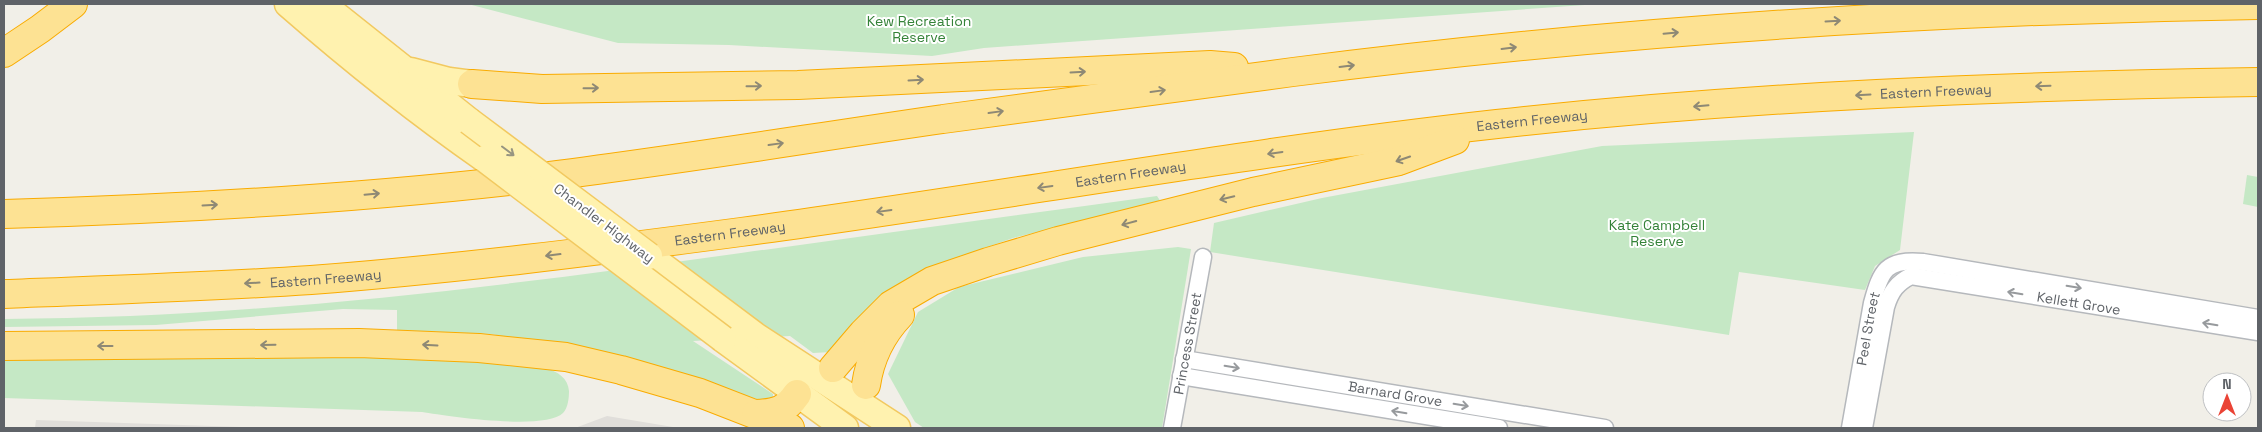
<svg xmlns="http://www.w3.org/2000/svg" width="2262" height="432" font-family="'Space Grotesk',sans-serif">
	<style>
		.industrial { fill: #e0deda }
		.green { fill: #c5e8c5 }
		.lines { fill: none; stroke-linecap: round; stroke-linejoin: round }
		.street-casing { stroke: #b5b8bc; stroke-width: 19 }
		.primary-casing { stroke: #f2c960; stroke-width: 29 }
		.highway-casing { stroke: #f9ab00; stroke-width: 30 }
		.street { stroke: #fff; stroke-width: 16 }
		.primary { stroke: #fff2af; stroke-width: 26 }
		.highway { stroke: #fde293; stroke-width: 28 }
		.primary-bridge-casing { stroke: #f2c960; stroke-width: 29; stroke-linecap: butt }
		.primary-bridge { stroke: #fff2af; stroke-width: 26 }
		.oneway { stroke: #8e8975 }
		.oneway2 { stroke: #979581 }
		.oneway3 { stroke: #979a9d }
		.labels { text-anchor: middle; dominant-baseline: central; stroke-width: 4; stroke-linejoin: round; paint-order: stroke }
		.park-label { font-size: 14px; fill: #348238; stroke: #fff }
		.street-label { font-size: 14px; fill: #5f6368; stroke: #fff }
	</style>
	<rect width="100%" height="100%" fill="#f1efe8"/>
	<g class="industrial">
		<polygon points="607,416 679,428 575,428"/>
		<polygon points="36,420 274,428 35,428"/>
	</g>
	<g class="green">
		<polygon points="468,4 1599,4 984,48 932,56 729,45 618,43"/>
		<polygon points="1914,132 1900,250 1875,266 1865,290 1739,272 1729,335 1210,252 1214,223 1322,198 1602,146"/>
		<polygon points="2247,175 2258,177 2258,207 2243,204"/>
		<path d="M1157 196 1161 202 1013 238 962 256 890 291 831 352 813 353 790 336 693 341 773 394V401H763L604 355 491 334 397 330V310L343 309 156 325 4 327V319C251 318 497 287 741 253 880 234 1018 215 1157 196Z"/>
		<polygon points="1178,247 1191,249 1162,428 924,428 915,422 888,374 918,312 959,287 1083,257"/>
		<path d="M326 354 437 356 546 368C558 372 568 378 569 391 569 398 568 408 563 413 545 431 447 416 422 412L4 398V358L169 359Z"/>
	</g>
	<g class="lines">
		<g class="street-casing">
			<g id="street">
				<path id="s1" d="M1184 359 1605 428"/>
				<polyline points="1181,376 1499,428"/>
				<path id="s2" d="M1172 428 1203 257"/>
				<path id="s3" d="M1850 428 1872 303C1881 270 1886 259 1923 262L2258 318"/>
				<path id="s4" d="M1864 428 1886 307C1891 291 1897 283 1911 276L2258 332"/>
			</g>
		</g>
		<g class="primary-casing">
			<g id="primary">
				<path d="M288 4C351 59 416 111 485 159"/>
				<polyline points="322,4 469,121"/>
				<polyline points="411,71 449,81 472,84"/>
				<polyline points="649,256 757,337 897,428"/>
				<polyline points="723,339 845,428"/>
			</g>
		</g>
		<g class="highway-casing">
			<g id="highway">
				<polyline points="4,53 40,29 73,4"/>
				<polyline points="472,84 542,89 798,85 1210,65 1234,67"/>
				<path d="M4 214C178 209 353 199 526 179 666 162 804 139 943 119 1060 103 1177 87 1293 72 1613 31 1936 10 2258 5"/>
				<path id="s5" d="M4 294C106 290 209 287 311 280 455 269 598 251 741 232 993 198 1244 152 1497 124 1749 96 2004 86 2258 82"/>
				<polyline points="4,346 359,343 479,348 566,357 621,370 700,393 790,428"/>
				<polyline points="833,368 863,333 891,305 932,281 988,262 1058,241 1253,192 1399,161 1455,140"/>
				<path d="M866 385C870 358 881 335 900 315"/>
				<path d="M756 414C777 413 786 410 797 394"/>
			</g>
		</g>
		<use href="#street" class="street"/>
		<use href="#primary" class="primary"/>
		<use href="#highway" class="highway"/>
		<g class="primary-bridge-casing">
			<g id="primary-bridge">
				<polyline points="469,121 649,256"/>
				<polyline points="485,159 723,339"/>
			</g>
		</g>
		<use href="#primary-bridge" class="primary-bridge"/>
	</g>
	<defs><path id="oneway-shaft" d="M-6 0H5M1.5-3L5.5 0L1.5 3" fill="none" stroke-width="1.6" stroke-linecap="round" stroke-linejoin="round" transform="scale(1.25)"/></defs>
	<g class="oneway">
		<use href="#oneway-shaft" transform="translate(1833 21) rotate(-3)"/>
		<use href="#oneway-shaft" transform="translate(1671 33) rotate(-5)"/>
		<use href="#oneway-shaft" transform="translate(1509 48) rotate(-7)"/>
		<use href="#oneway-shaft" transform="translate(1347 66) rotate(-7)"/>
		<use href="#oneway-shaft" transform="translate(1078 72) rotate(-3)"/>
		<use href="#oneway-shaft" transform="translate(916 80) rotate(-3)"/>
		<use href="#oneway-shaft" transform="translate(754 86) rotate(-1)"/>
		<use href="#oneway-shaft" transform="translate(2043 86) rotate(178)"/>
		<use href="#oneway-shaft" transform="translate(591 88) rotate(-1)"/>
		<use href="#oneway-shaft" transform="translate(1158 91) rotate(-8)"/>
		<use href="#oneway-shaft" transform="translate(1863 95) rotate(177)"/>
		<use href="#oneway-shaft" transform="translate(1701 106) rotate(175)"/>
		<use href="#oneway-shaft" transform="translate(996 112) rotate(-8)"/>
		<use href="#oneway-shaft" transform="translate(776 144) rotate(-8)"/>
		<use href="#oneway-shaft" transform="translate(1275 153) rotate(172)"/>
		<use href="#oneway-shaft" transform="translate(1403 159) rotate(161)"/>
		<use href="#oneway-shaft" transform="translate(1045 187) rotate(172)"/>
		<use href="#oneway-shaft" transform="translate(372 194) rotate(-5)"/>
		<use href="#oneway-shaft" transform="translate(1227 198) rotate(166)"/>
		<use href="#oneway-shaft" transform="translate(210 205) rotate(-3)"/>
		<use href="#oneway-shaft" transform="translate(884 211) rotate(172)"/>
		<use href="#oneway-shaft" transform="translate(1129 223) rotate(165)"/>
		<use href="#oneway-shaft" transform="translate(553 255) rotate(173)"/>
		<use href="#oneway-shaft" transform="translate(252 283) rotate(177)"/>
		<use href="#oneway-shaft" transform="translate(268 345) rotate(179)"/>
		<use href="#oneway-shaft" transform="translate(430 345) rotate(-177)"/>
		<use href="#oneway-shaft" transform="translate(105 346) rotate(180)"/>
	</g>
	<use class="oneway2" href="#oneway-shaft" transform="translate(508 151) rotate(37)"/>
	<g class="oneway3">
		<use href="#oneway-shaft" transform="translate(2074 287) rotate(9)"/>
		<use href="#oneway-shaft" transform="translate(2015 293) rotate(-171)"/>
		<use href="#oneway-shaft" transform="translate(2210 324) rotate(-171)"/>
		<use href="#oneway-shaft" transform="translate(1232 367) rotate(9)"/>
		<use href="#oneway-shaft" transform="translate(1461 405) rotate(9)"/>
		<use href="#oneway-shaft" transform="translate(1399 412) rotate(-171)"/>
	</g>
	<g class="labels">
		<g class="park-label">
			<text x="919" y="21">Kew Recreation<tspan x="919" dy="16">Reserve</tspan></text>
			<text x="1657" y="225">Kate Campbell<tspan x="1657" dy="16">Reserve</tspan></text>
		</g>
		<g class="street-label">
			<text stroke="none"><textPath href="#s5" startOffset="1944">Eastern Freeway</textPath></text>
			<text stroke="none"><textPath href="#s5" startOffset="1539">Eastern Freeway</textPath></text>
			<text stroke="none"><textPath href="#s5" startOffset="1134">Eastern Freeway</textPath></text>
			<text transform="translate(604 223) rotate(37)">Chandler Highway</text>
			<text stroke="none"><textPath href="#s5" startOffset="729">Eastern Freeway</textPath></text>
			<text stroke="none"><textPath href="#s5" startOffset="322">Eastern Freeway</textPath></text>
			<text stroke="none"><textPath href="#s4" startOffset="334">Kellett Grove</textPath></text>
			<text stroke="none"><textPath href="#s3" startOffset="101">Peel Street</textPath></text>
			<text stroke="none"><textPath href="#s2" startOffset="86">Princess Street</textPath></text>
			<text stroke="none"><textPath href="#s1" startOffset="214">Barnard Grove</textPath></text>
		</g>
	</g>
	<rect width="2262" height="432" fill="none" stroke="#5f6368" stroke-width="10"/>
	<g transform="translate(2227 397)"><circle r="24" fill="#ffffff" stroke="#bfc1c3"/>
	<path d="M0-4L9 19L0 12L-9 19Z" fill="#ea4335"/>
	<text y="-8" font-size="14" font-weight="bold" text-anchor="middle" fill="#5f6368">N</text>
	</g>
</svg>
